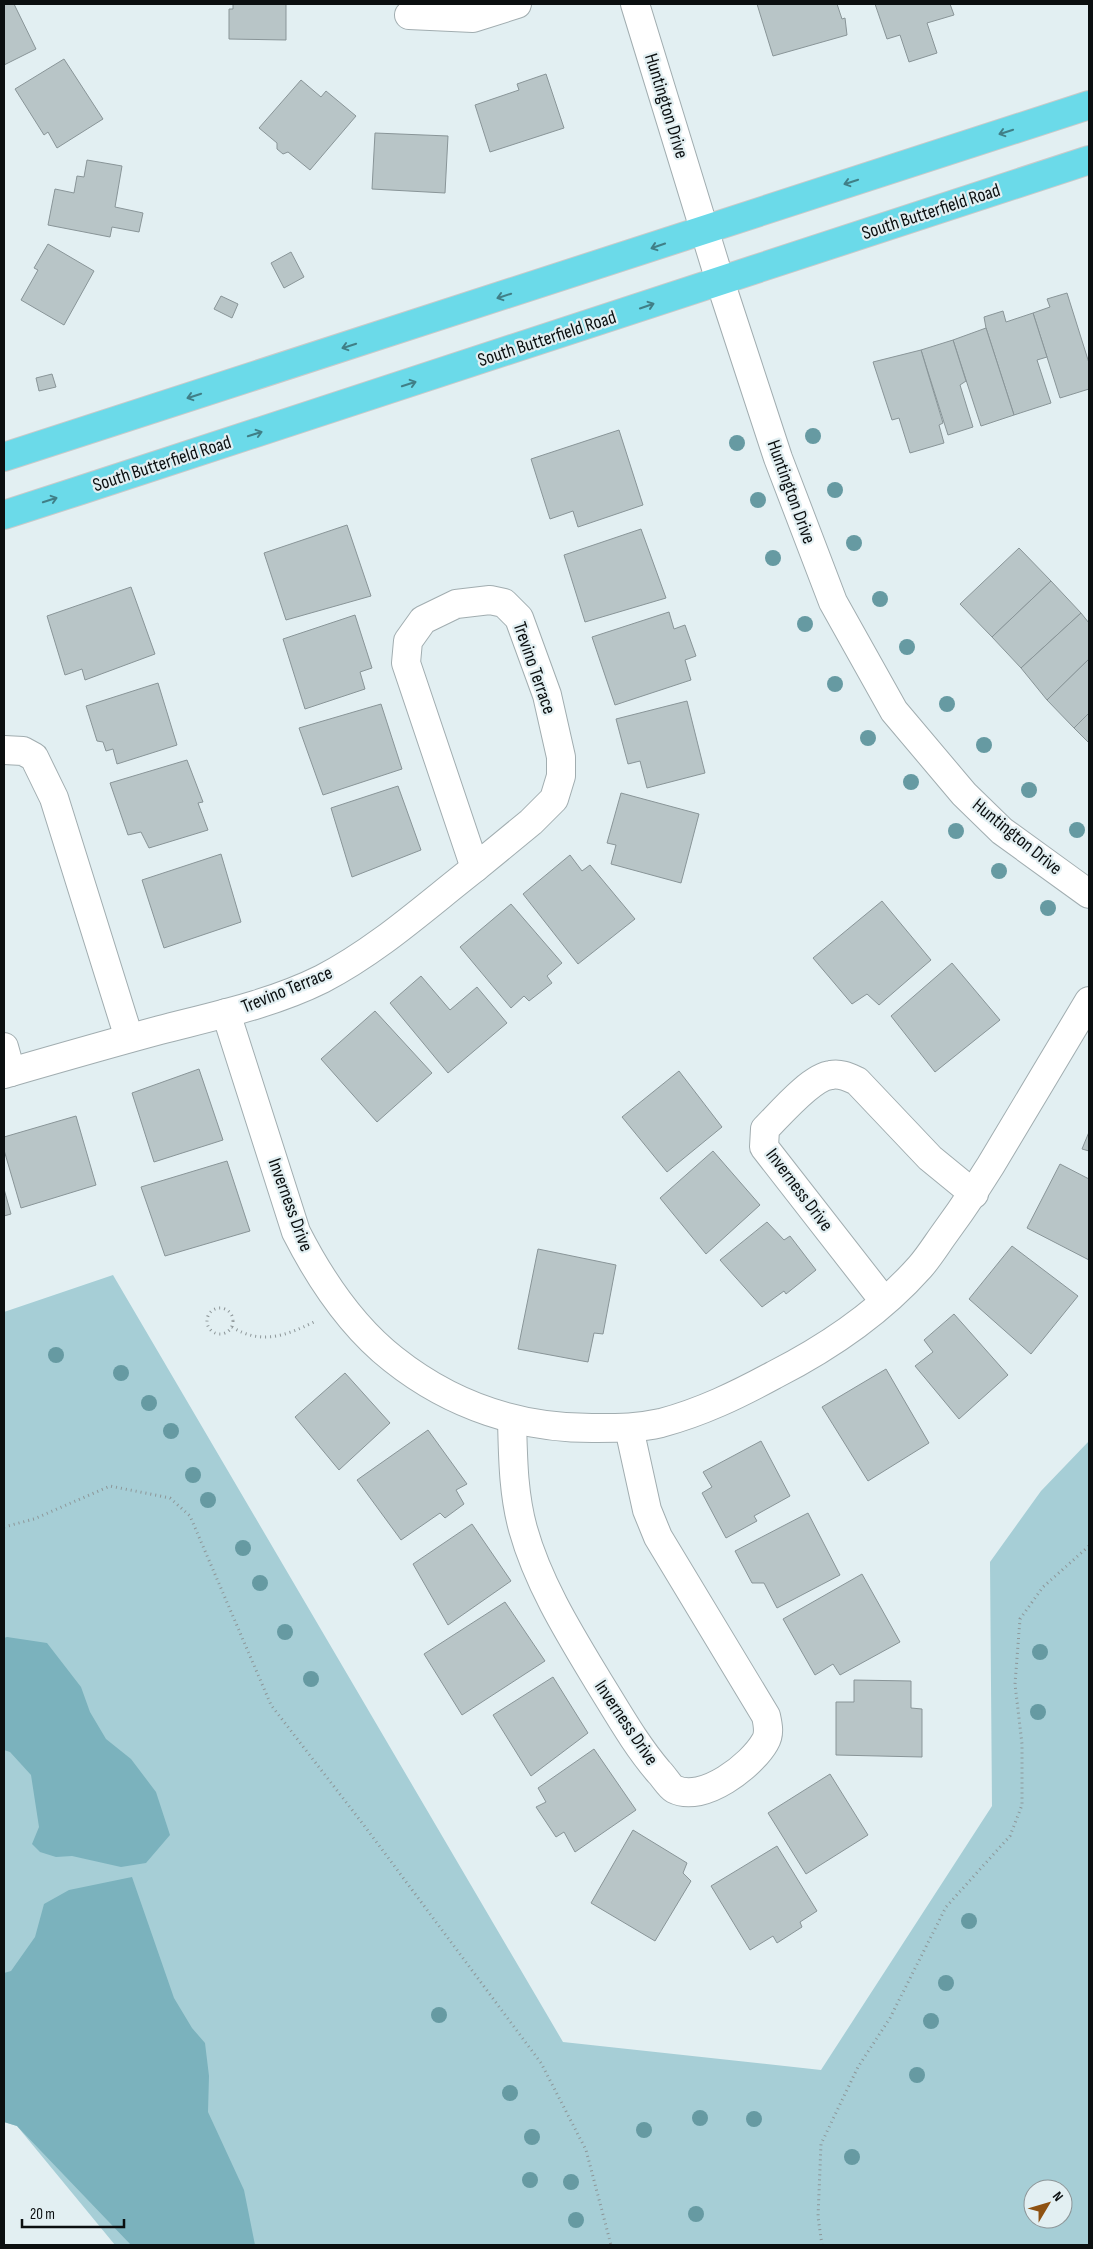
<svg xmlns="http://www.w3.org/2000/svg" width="1093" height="2249" font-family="'Sofia Sans Condensed',sans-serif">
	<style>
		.green { fill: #a6ced6; fill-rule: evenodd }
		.water { fill: #7bb2bd }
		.building { fill: #b8c5c7; stroke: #899598 }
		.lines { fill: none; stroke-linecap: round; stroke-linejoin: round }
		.minor-casing { stroke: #a1adb0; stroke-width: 30 }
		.major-casing { stroke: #c9caca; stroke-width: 30 }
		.path { stroke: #8d9698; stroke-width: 3; stroke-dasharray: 1 4; stroke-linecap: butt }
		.minor { stroke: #fff; stroke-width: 28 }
		.major { stroke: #6bdae9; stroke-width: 28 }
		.tree { fill: #669aa2 }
		.oneway { stroke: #407f87 }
		.labels { text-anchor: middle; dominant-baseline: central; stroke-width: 4.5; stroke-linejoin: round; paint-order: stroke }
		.street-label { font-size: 19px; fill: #0b0f10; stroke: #e2eff2 }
	</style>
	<rect width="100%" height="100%" fill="#e2eff2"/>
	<path class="green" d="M113 1275 563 2042 821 2070 992 1806 990 1562 1041 1491 1089 1441V2245H115L17 2126 4 2122V1312ZM1033 2189H1063V2219H1033Z"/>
	<g class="water">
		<polygon points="7,1637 47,1643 81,1687 90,1712 106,1739 131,1759 156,1792 170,1835 146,1863 121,1867 72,1856 56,1857 40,1852 32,1844 39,1827 31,1775 10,1752 4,1750 4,1638"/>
		<polygon points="132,1877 174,1998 192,2028 205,2043 209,2076 208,2112 244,2190 255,2245 131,2245 17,2126 4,2122 4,1973 11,1971 35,1937 44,1904 69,1890"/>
	</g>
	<g class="building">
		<polygon points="4,4 14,4 36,49 4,65"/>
		<polygon points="233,4 286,4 286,40 229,39 229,9 233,9"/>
		<polygon points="757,4 837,4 842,19 845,18 847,35 773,56"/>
		<polygon points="875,4 950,4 954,15 927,23 937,53 909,62 900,35 887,39"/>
		<polygon points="64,59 103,119 57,148 48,132 44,135 15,89"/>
		<polygon points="546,74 564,128 490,152 475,105 519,90 517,84"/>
		<polygon points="301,80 321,97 326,91 356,116 310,170 288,152 283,154 277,149 277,143 259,128"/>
		<polygon points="375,133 448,136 445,193 372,189"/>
		<polygon points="87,160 122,166 115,207 143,213 139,232 112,227 110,237 48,225 55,189 74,193 77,176 84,177"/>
		<polygon points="48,244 94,271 64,325 21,300 38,270 34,268"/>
		<polygon points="291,252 304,277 284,288 271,263"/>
		<polygon points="1067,293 1089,363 1089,389 1060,398 1033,313 1050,307 1047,299"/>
		<polygon points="221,296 238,304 232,318 214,309"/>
		<polygon points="1003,311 1006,322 1033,313 1047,357 1037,360 1051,403 1014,415 986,328 984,317"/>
		<polygon points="986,328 1014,415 981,426 953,340"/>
		<polygon points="953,340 966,381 960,385 973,427 948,435 921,350"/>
		<polygon points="921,350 943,423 939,425 944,443 910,453 899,418 892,420 873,362"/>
		<polygon points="52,374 56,387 39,391 36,378"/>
		<polygon points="619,430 643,505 578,527 573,511 550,519 531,459"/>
		<polygon points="347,525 371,596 286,620 264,553"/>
		<polygon points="641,529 666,598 585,622 564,555"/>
		<polygon points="1019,548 1051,581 992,637 960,604"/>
		<polygon points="1051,581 1081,613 1021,668 992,637"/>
		<polygon points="131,587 155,654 85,680 82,669 65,675 47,616"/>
		<polygon points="669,612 674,629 685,625 696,656 685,660 691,680 615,705 592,637"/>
		<polygon points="1081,613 1089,623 1089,659 1047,700 1021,668"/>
		<polygon points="355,615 372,668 360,672 365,689 305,709 283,639"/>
		<polygon points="1089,659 1089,713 1074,728 1047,700"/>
		<polygon points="158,683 177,745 117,764 113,749 106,751 103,742 97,741 86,706"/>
		<polygon points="687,701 705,773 647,788 640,761 628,764 616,719"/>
		<polygon points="381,704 402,769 323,795 299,728"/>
		<polygon points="1089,713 1089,743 1074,728"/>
		<polygon points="187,760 203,802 198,803 208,830 149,848 141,832 128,835 110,783"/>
		<polygon points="398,786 421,850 352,877 331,808"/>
		<polygon points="621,793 699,814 681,883 611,864 616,845 607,843"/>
		<polygon points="221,854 241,922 164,948 142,880"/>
		<polygon points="570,855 582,871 590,865 635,919 578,964 523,894"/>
		<polygon points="882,901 931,960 879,1005 867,994 852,1004 813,958"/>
		<polygon points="511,904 562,963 547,976 552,983 529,1001 524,996 511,1008 460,947"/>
		<polygon points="952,963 1000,1020 935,1072 891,1016"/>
		<polygon points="421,976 450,1010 477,987 507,1023 448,1073 390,1003"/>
		<polygon points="375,1011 432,1073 377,1122 321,1059"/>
		<polygon points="199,1069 223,1140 154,1162 132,1093"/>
		<polygon points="679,1071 722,1127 667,1172 622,1117"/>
		<polygon points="76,1116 96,1185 21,1208 4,1150 4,1137"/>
		<polygon points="1089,1132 1089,1151 1082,1149"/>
		<polygon points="713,1151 760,1205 706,1254 660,1198"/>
		<polygon points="227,1161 250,1231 165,1256 141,1187"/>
		<polygon points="1060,1164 1089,1179 1089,1260 1027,1228"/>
		<polygon points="4,1189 11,1214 4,1216"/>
		<polygon points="767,1222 784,1240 790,1236 816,1270 786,1294 784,1291 762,1307 720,1260"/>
		<polygon points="1012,1246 1078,1296 1031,1354 969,1299"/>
		<polygon points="538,1249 616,1265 603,1334 594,1333 588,1362 518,1349"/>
		<polygon points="954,1314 1008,1375 959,1419 915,1366 933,1352 924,1340"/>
		<polygon points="886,1369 929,1443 868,1481 822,1407"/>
		<polygon points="345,1373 390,1423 339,1470 295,1417"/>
		<polygon points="428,1430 467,1484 456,1490 464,1504 445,1518 440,1513 401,1540 357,1480"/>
		<polygon points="761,1441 790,1496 754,1516 757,1521 726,1538 702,1493 712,1487 703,1472"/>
		<polygon points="808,1513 840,1575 777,1608 764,1583 752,1583 735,1551"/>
		<polygon points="472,1524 511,1581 448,1625 413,1564"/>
		<polygon points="862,1574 900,1642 840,1675 833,1664 815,1675 783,1619"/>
		<polygon points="505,1602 545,1661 462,1715 424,1654"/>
		<polygon points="553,1677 588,1733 531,1776 493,1715"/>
		<polygon points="854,1680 911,1681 911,1708 922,1709 922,1757 836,1755 836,1702 854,1702"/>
		<polygon points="594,1749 636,1810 575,1852 564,1832 556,1837 536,1807 546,1802 538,1788"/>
		<polygon points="830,1774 868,1835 806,1874 768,1813"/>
		<polygon points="633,1830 687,1863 683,1873 691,1881 655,1941 591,1903"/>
		<polygon points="777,1846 817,1911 800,1922 802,1927 777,1943 773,1936 750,1950 711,1886"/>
	</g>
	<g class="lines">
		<g class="minor-casing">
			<g id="minor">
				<polyline points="635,4 720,281 778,458 833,602 894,711 964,794 1002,831 1089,894"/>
				<polyline points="409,15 473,18 517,4"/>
				<polygon points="490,600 504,603 519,618 547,695 561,757 561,776 554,799 531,822 475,868 406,663 408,641 423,620 456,604"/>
				<polyline points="4,750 23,751 34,757 54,798 129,1038"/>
				<path d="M226 1013 296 1232C320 1279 351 1326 393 1359 452 1406 522 1429 597 1428 619 1428 639 1428 661 1423 702 1412 737 1395 774 1375 827 1348 880 1312 920 1267 928 1258 935 1247 942 1237 964 1207 985 1176 1004 1143 1032 1096 1061 1048 1089 1001"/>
				<polyline points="4,1047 11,1072"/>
				<path d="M4 1074C56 1059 108 1044 160 1030 214 1016 272 1004 322 979 378 950 425 907 475 868"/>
				<path d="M884 1301 764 1147 765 1129C780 1114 811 1077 831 1075 840 1073 848 1077 857 1081L930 1158 974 1194"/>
				<path d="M512 1420C513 1456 513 1493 523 1529 538 1583 569 1633 598 1681 618 1713 635 1744 659 1772 664 1777 669 1786 674 1789 703 1804 752 1765 765 1742 770 1734 768 1725 766 1716L658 1537 647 1510 629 1428"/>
			</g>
		</g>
		<g class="major-casing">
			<g id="major">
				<polyline points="4,457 1089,105"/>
				<path d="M4 515C366 398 727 278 1089 160"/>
			</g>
		</g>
		<g class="path">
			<circle cx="220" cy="1321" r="13"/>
			<path d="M232 1327C261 1345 285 1336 314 1322"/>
			<polyline points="4,1527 34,1519 110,1486 170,1498 190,1516 271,1705 366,1828 541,2063 586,2150 611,2245"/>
			<polyline points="822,2245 818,2217 821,2144 858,2067 890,2018 946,1907 1010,1836 1022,1805 1022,1744 1015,1684 1020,1619 1043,1587 1089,1546"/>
		</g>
		<use href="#minor" class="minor"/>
		<use href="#major" class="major"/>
	</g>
	<g class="tree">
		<circle cx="813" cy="436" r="8"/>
		<circle cx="737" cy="443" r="8"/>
		<circle cx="835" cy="490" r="8"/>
		<circle cx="758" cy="500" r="8"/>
		<circle cx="854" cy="543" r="8"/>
		<circle cx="773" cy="558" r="8"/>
		<circle cx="880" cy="599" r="8"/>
		<circle cx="805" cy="624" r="8"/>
		<circle cx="907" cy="647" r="8"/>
		<circle cx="835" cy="684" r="8"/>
		<circle cx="947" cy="704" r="8"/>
		<circle cx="868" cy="738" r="8"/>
		<circle cx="984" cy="745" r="8"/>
		<circle cx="911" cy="782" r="8"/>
		<circle cx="1029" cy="790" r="8"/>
		<circle cx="1077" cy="830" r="8"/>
		<circle cx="956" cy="831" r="8"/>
		<circle cx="999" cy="871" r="8"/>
		<circle cx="1048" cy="908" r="8"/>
		<circle cx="56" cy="1355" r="8"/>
		<circle cx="121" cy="1373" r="8"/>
		<circle cx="149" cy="1403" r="8"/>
		<circle cx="171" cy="1431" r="8"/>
		<circle cx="193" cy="1475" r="8"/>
		<circle cx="208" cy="1500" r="8"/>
		<circle cx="243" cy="1548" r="8"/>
		<circle cx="260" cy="1583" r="8"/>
		<circle cx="285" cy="1632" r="8"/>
		<circle cx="1040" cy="1652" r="8"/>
		<circle cx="311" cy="1679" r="8"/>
		<circle cx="1038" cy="1712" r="8"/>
		<circle cx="969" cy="1921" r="8"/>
		<circle cx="946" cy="1983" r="8"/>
		<circle cx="439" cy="2015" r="8"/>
		<circle cx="931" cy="2021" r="8"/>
		<circle cx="917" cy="2075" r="8"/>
		<circle cx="510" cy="2093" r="8"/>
		<circle cx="700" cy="2118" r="8"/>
		<circle cx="754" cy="2119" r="8"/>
		<circle cx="644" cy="2130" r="8"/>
		<circle cx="532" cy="2137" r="8"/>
		<circle cx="852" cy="2157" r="8"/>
		<circle cx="530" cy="2180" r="8"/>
		<circle cx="571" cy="2182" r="8"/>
		<circle cx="696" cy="2214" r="8"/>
		<circle cx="576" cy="2220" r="8"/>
	</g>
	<defs><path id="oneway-shaft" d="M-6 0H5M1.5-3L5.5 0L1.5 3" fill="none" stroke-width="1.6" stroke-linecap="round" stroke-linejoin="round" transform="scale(1.25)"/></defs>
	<g class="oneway">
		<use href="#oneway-shaft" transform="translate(1006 132) rotate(162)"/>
		<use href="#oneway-shaft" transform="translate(851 182) rotate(162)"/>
		<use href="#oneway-shaft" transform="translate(658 246) rotate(161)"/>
		<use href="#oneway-shaft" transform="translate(504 296) rotate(162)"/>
		<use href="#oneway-shaft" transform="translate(647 306) rotate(-19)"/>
		<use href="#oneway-shaft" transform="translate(349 346) rotate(162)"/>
		<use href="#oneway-shaft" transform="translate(409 384) rotate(-18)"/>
		<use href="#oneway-shaft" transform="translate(194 396) rotate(162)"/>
		<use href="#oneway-shaft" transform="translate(255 434) rotate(-18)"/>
		<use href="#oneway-shaft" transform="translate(50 500) rotate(-18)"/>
	</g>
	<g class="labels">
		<g class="street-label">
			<text transform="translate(666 106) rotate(73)">Huntington Drive</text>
			<text transform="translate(931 212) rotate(-18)">South Butterfield Road</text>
			<text transform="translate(547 339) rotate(-18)">South Butterfield Road</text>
			<text transform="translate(162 464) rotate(-18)">South Butterfield Road</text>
			<text transform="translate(791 492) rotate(70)">Huntington Drive</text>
			<text transform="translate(534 668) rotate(71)">Trevino Terrace</text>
			<text transform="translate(1017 837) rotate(39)">Huntington Drive</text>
			<text transform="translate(287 990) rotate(-22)">Trevino Terrace</text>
			<text transform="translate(799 1190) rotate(53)">Inverness Drive</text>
			<text transform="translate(290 1205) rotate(70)">Inverness Drive</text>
			<text transform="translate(626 1723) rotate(56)">Inverness Drive</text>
		</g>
	</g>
	<rect width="1093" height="2249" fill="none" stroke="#0b0f10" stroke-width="10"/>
	<g transform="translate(1048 2204) rotate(52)"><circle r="24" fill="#e2eff2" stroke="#8c9598"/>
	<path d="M0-4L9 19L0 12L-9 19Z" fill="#8e5212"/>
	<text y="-8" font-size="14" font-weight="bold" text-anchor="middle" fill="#0b0f10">N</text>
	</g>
	<path d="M22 2219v8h102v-8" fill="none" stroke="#0b0f10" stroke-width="2.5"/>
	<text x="30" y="2219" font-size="15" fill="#0b0f10" stroke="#e2eff2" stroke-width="4" paint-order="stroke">20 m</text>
</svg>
